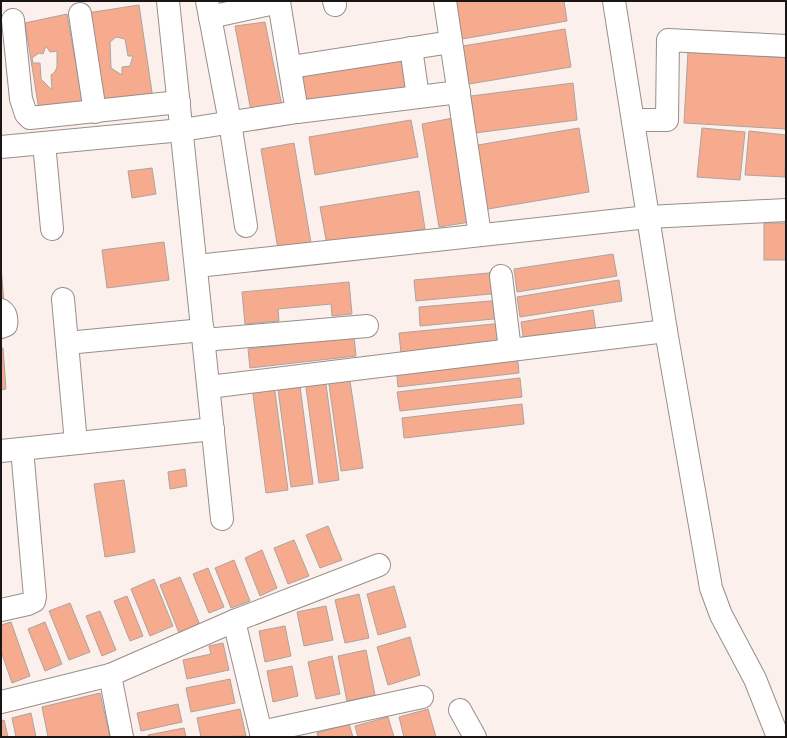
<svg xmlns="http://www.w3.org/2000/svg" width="787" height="738" font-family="'Sofia Sans Condensed',sans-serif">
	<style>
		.building { fill: #f6ab8e; stroke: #ada39f; fill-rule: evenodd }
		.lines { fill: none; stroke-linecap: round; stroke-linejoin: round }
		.minor-casing { stroke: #988e8a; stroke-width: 24 }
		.minor { stroke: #fff; stroke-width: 22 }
	</style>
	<rect width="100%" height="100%" fill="#fbf0eb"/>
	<g class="building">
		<polygon points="456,1 564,1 567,21 462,39"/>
		<path d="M139 5 153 99 100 107 87 13ZM116 37 125 39 128 56H133L130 66 122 67V75L111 68 110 42Z"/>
		<path d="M67 14 83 105 39 110 25 23ZM46 46 50 52 57 51V67L55 72 51 75 52 90 41 79 40 63H33L32 58 39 53 43 54Z"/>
		<polygon points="265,22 282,106 251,111 235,26"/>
		<polygon points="565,29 571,67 469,84 463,46"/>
		<polygon points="688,51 786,58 786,129 684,123"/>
		<polygon points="403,54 409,91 305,104 299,71"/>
		<polygon points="573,83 577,120 475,133 471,96"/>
		<polygon points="453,118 470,222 439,227 422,124"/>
		<polygon points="411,120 418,157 315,175 309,137"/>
		<polygon points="579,128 589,192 482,210 472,146"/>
		<polygon points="702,128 745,132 740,180 697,177"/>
		<polygon points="749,131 786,135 785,177 745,175"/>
		<polygon points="294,143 311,243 278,249 261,149"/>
		<polygon points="152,168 156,194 132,198 128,171"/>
		<polygon points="419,191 425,229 327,245 320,207"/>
		<rect x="764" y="223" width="22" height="37"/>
		<polygon points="164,242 169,280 107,288 102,250"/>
		<polygon points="613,254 617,276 517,292 514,269"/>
		<polygon points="1,266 4,303 1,303"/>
		<polygon points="499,272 501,293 416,301 414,280"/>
		<polygon points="619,280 622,301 520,317 517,297"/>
		<polygon points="349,282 352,314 332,316 331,304 278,309 279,321 245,324 242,292"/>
		<polygon points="502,300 504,318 420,326 419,307"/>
		<polygon points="593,310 596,331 524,342 521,322"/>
		<polygon points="504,323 506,344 401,353 399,333"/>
		<polygon points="354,337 356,356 250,368 248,349"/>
		<polygon points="1,348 3,348 6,389 1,390"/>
		<polygon points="517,352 519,373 398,387 396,366"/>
		<polygon points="349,374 363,468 341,471 328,377"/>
		<polygon points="325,377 339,480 319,483 305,380"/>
		<polygon points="520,378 522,397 400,411 397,392"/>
		<polygon points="299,379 313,484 291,487 277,382"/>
		<polygon points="274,384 288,490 266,493 252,387"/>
		<polygon points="522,404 524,424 404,438 402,418"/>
		<polygon points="185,469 187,486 170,489 168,472"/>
		<polygon points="124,480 135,552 105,557 94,484"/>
		<polygon points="328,526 342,560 320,568 306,535"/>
		<polygon points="294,540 309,576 288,584 274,548"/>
		<polygon points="262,550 277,588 260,596 245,558"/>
		<polygon points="234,560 250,601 231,608 215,568"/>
		<polygon points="208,568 224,607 209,613 193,574"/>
		<polygon points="180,577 200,625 179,633 160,585"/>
		<polygon points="154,579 173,626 150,636 131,589"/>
		<polygon points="394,586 406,627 378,635 367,594"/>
		<polygon points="359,594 369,638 345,643 335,600"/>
		<polygon points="127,596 143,636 130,641 114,601"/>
		<polygon points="70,603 90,652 69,660 49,611"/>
		<polygon points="326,606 333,640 304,646 297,612"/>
		<polygon points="100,611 116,650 102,656 86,616"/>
		<polygon points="11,622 30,676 12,683 1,651 1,625"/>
		<polygon points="45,622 62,664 45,671 28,629"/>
		<polygon points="285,626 291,656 265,662 259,631"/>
		<polygon points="410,637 420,675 388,685 377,647"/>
		<polygon points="223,643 229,670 187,679 183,660 211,654 209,646"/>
		<polygon points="366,650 375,695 347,701 338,656"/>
		<polygon points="332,656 340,694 316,699 308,662"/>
		<polygon points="292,666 298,696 273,702 267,671"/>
		<polygon points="230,679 235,703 191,712 186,688"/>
		<polygon points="100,693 110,737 48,737 42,707"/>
		<polygon points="178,704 182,722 141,731 137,713"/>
		<polygon points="240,709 246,736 201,737 197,718"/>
		<polygon points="428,709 436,737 404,737 399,717"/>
		<polygon points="31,713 36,737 16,737 12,718"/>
		<polygon points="388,717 394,737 358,737 355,726"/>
		<polygon points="4,720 8,737 1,737 1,721"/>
		<polygon points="349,724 353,737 318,737 317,733"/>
		<polygon points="184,728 186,737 148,737 148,735"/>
	</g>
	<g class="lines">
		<g class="minor-casing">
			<g id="minor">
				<polyline points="168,1 222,519"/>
				<polyline points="207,1 230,122 246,226"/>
				<polyline points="334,1 335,5"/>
				<polyline points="445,1 480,235"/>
				<polyline points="614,1 666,331 711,588 721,615 755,679 778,737"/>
				<polyline points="80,14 95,112"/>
				<polyline points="210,17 279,2 297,112"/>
				<polyline points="13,20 21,99 26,114 30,118 179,102"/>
				<polyline points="411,48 418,97"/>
				<polyline points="291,67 451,42"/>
				<polyline points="633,120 667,120 668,40 786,46"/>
				<polyline points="44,143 52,229"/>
				<polyline points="1,147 182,130 297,112 459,92"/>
				<polyline points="197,266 648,217 786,210"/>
				<polyline points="501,276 510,350"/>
				<polyline points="63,299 76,443"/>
				<path d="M1 310C7 314 7 319 6 325L1 327"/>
				<polyline points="204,340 367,326"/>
				<polyline points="67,343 203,330"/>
				<polyline points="209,387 666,331"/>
				<polyline points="1,451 213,429"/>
				<polyline points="1,610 28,604 34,601 35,597 22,449"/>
				<polyline points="234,621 262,737"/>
				<polyline points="110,675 122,737"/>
				<polyline points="1,702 110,675 234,621 379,565"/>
				<polyline points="460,710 475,737"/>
				<polyline points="261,732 422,697"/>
			</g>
		</g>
		<use href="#minor" class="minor"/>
	</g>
	<rect width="787" height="738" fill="none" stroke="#1a1615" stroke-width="4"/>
</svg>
